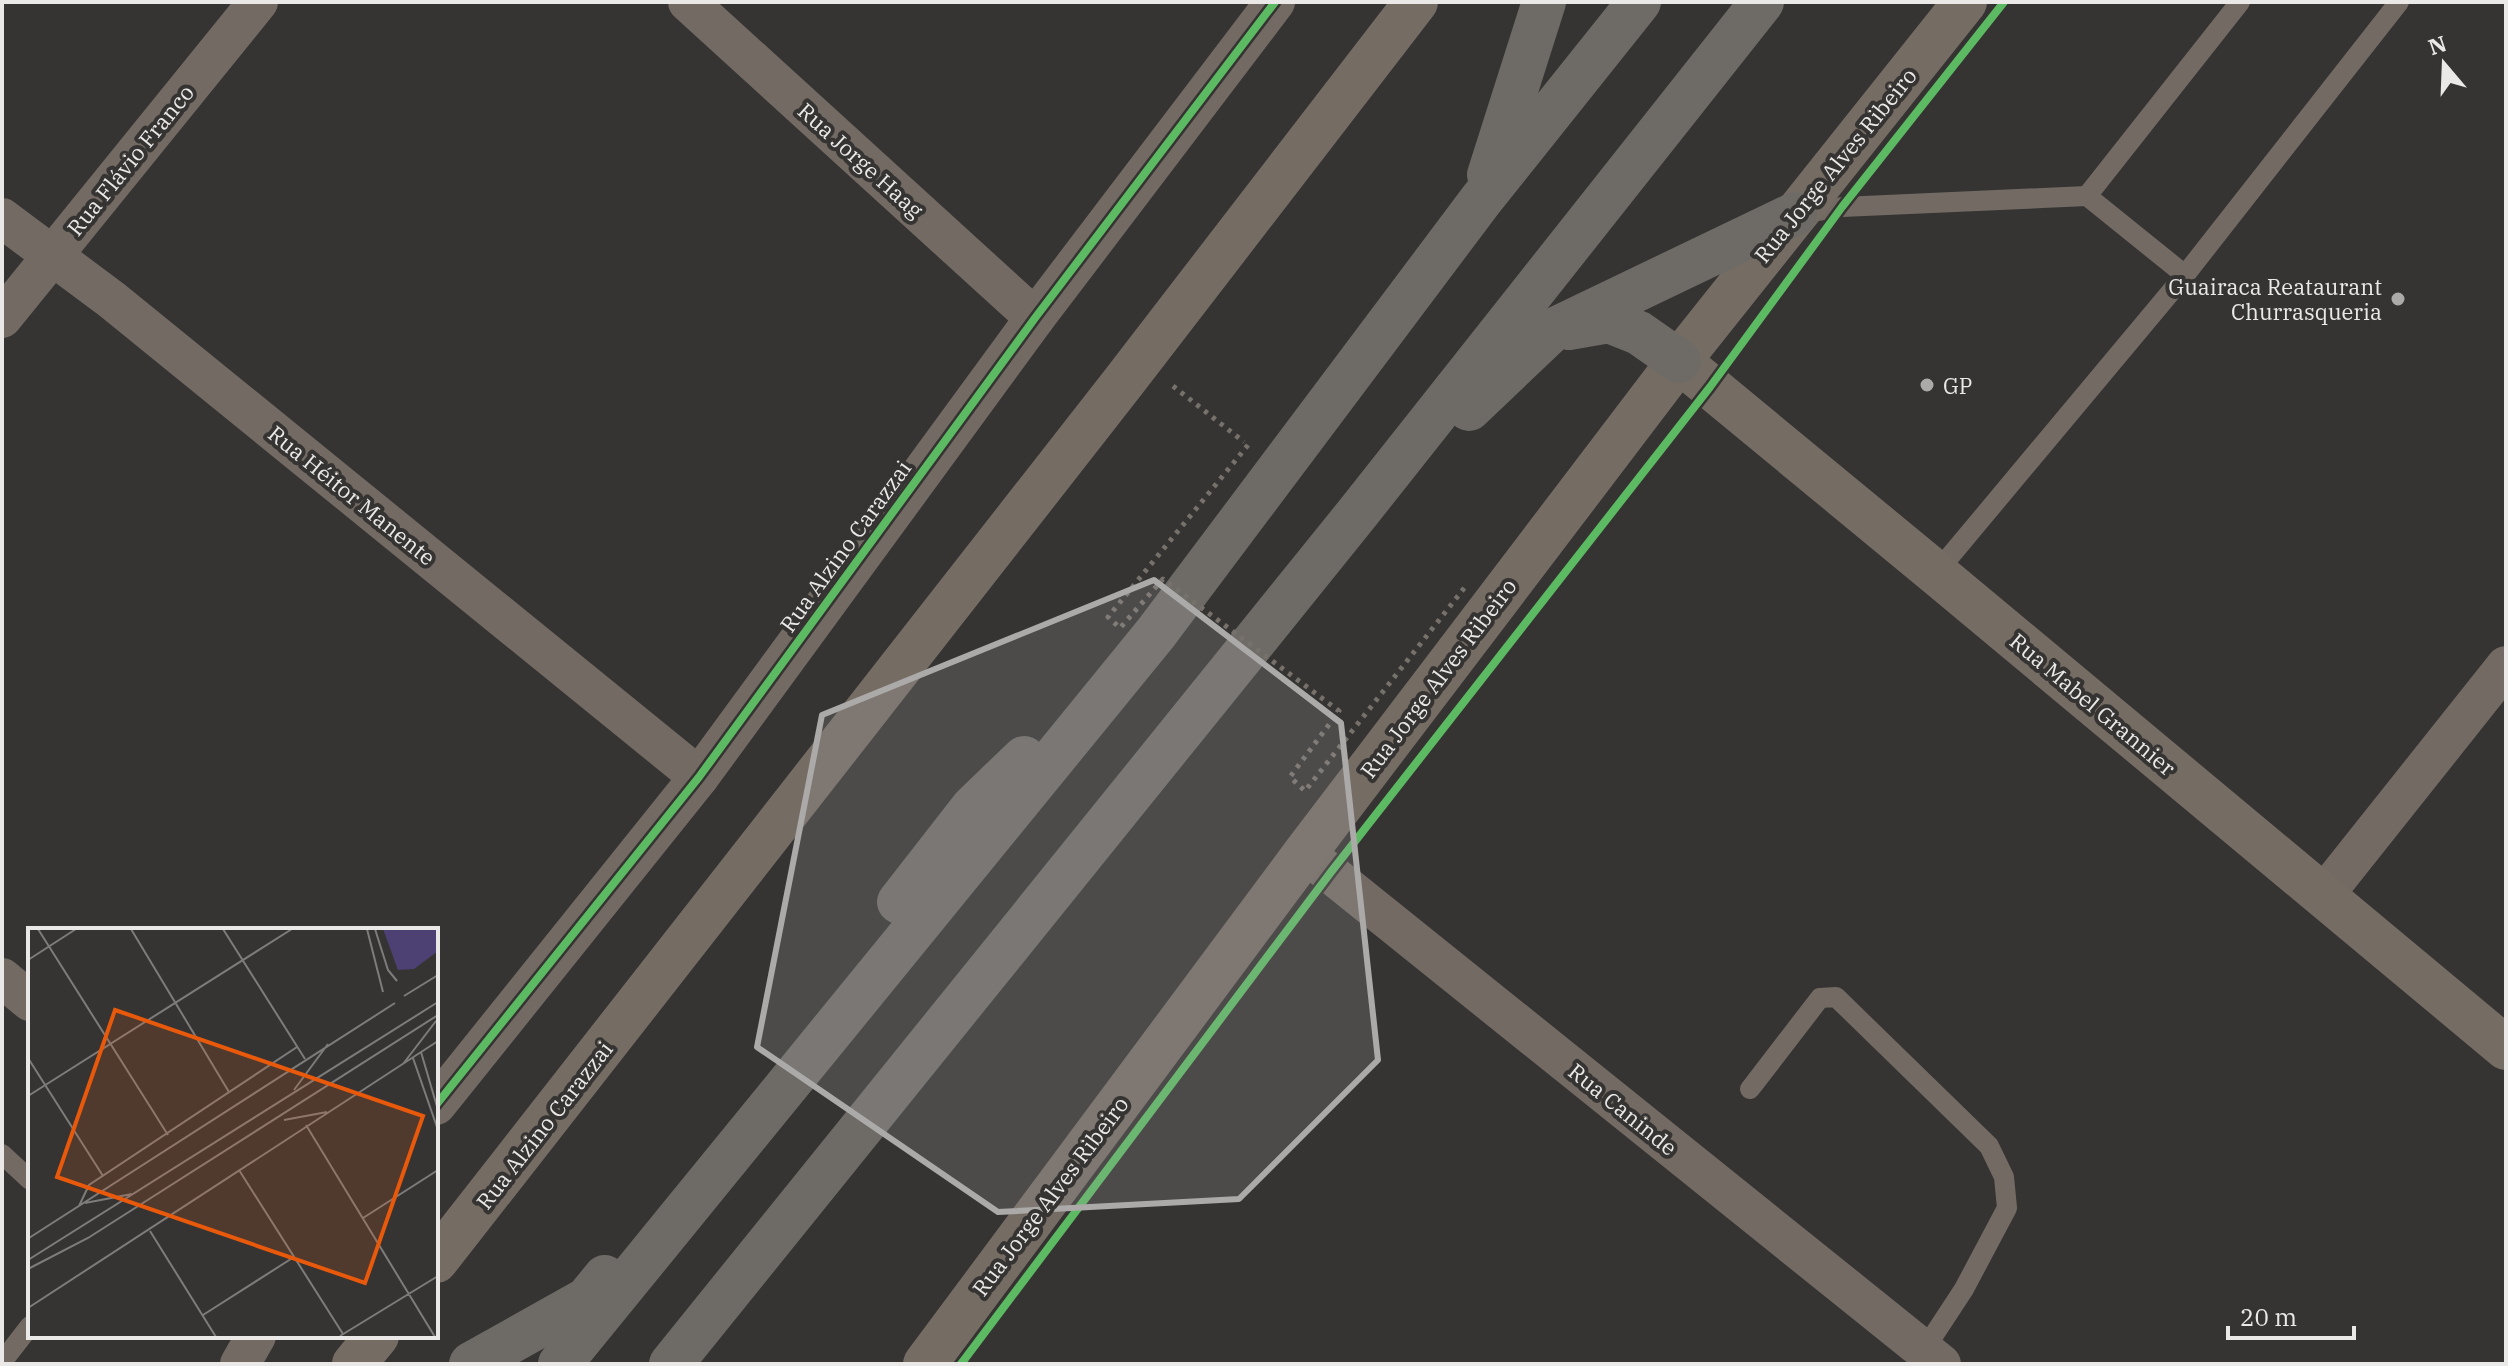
<svg xmlns="http://www.w3.org/2000/svg" width="2508" height="1366" font-family="'IBM Plex Serif',serif">
	<style>
		.lines { fill: none; stroke-linecap: round; stroke-linejoin: round }
		.path { stroke: #77716c; stroke-width: 5; stroke-dasharray: 4 6; stroke-linecap: butt }
		.lane { stroke: #726a63; stroke-width: 20 }
		.street { stroke: #726a63; stroke-width: 40 }
		.secondary { stroke: #756c64; stroke-width: 44 }
		.highway { stroke: #6e6b67; stroke-width: 44 }
		.path-bridge { stroke: #77716c; stroke-width: 5; stroke-dasharray: 4 6; stroke-linecap: butt }
		.cycleway-casing { stroke: #363432; stroke-width: 13 }
		.cycleway { stroke: #5cba63; stroke-width: 8 }
		.marked { fill: #abaaa9; fill-opacity: 0.2; stroke: #abaaa9; stroke-width: 6; stroke-linejoin: round }
		.poi-dot { fill: #abaaa9; stroke: #363432; stroke-width: 3 }
		.labels { text-anchor: middle; dominant-baseline: central; stroke-width: 8; stroke-linejoin: round; paint-order: stroke }
		.street-label { font-size: 22px; fill: #ebe9e8; stroke: #363432 }
		.poi-label { font-size: 22px; fill: #ebe9e8; stroke: #363432; text-anchor: end }
		.inset-road { fill: none; stroke: #7e7c7b; stroke-width: 2 }
		.view { fill: #e8590c; fill-opacity: 0.15; stroke: #e8590c; stroke-width: 4 }
		.inset-edge { fill: none; stroke: #ebe9e8; stroke-width: 4 }
	</style>
	<rect width="100%" height="100%" fill="#353433"/>
	<g class="lines">
		<polyline class="path" points="1173,386 1244,442"/>
		<g class="lane">
			<polyline points="2087,196 2240,2"/>
			<polyline points="1801,214 1842,207 2087,196 2185,275"/>
			<polyline points="1936,573 2185,275 2399,2"/>
			<polyline points="1750,1089 1820,998 1836,997 1989,1146 2004,1177 2007,1208 1964,1289 1924,1350"/>
			<polyline points="2,1154 30,1180"/>
			<polyline points="2,1362 30,1326"/>
		</g>
		<g class="street">
			<polyline points="688,2 1035,318"/>
			<polyline points="2,218 112,300 699,777"/>
			<polyline points="2,318 258,2"/>
			<polyline points="1305,853 1941,1364"/>
			<polyline points="2323,896 2506,666"/>
			<polyline points="2,978 30,1001"/>
			<polyline points="436,1105 699,777 1035,318 1275,2"/>
			<polyline points="240,1364 256,1336"/>
		</g>
		<g class="secondary">
			<polyline points="1679,361 1936,573 2506,1048"/>
			<polyline points="436,1261 1125,380 1416,2"/>
			<polyline points="354,1364 377,1336"/>
			<polyline points="925,1364 1305,853 1679,361 1965,2"/>
		</g>
		<g class="highway">
			<polyline points="1489,175 1544,2"/>
			<polyline points="1569,328 1609,321 1639,333 1679,361"/>
			<polyline points="1469,409 1551,331 1795,214"/>
			<polyline points="899,902 973,807 1024,758"/>
			<polyline points="471,1364 587,1299 605,1277"/>
			<polyline points="560,1364 1156,633 1481,200 1639,2"/>
			<polyline points="671,1364 1356,515 1762,2"/>
		</g>
		<polyline class="path-bridge" points="1248,445 1108,617 1120,628 1163,579 1339,711 1290,777 1305,791 1465,587"/>
		<g class="cycleway-casing">
			<g id="cycleway">
				<polyline points="436,1105 699,777 1035,318 1275,2"/>
				<polyline points="961,1364 1331,872 1710,387 1842,207 2004,2"/>
			</g>
		</g>
		<use href="#cycleway" class="cycleway"/>
	</g>
	<path class="marked" d="M1154 580 1341 723 1378 1060 1239 1199 998 1212 757 1047 822 715Z"/>
	<g class="poi-dot">
		<circle cx="2398" cy="299" r="8"/>
		<circle cx="1927" cy="385" r="8"/>
	</g>
	<g class="labels">
		<g class="street-label">
			<text transform="translate(130 160) rotate(-51)">Rua Flávio Franco</text>
			<text transform="translate(861 160) rotate(42)">Rua Jorge Haag</text>
			<text transform="translate(1835 165) rotate(-51)">Rua Jorge Alves Ribeiro</text>
			<text transform="translate(352 495) rotate(39)">Rua Héitor Manente</text>
			<text transform="translate(845 546) rotate(-54)">Rua Alzino Carazzai</text>
			<text transform="translate(1438 678) rotate(-53)">Rua Jorge Alves Ribeiro</text>
			<text transform="translate(2093 704) rotate(40)">Rua Mabel Grannier</text>
			<text transform="translate(1623 1109) rotate(39)">Rua Caninde</text>
			<text transform="translate(544 1125) rotate(-52)">Rua Alzino Carazzai</text>
			<text transform="translate(1050 1196) rotate(-53)">Rua Jorge Alves Ribeiro</text>
		</g>
		<g class="poi-label">
			<text x="2382" y="286">Guairaca Reataurant<tspan x="2382" dy="25">Churrasqueria</tspan></text>
			<text x="1943" y="385" text-anchor="start">GP</text>
		</g>
	</g>
	<g transform="translate(28 928)">
		<rect width="410" height="410" fill="#353433"/>
		<path d="M355 1H410V23L386 41 370 42Z" fill="#4d4073"/>
		<path class="inset-road" d="M10 1 140 207M103 1 201 164M195 1 277 131M339 1 355 64M347 1 360 42 369 53M0 32 48 1M376 68 410 47M393 124 410 182M0 130 75 248M385 130 410 202M375 136 408 93M266 162 300 116M0 168 264 1M256 192 299 184M278 197 407 409M211 242 315 406M57 275 104 266M51 278 61 257 269 119M335 290 410 242M122 303 188 409M1 310 367 75M0 332 410 74M0 341 60 310 410 87M0 380 410 113M175 387 266 329M312 408 410 348"/>
		<path class="view" d="M87 82 395 188 337 355 29 249Z"/>
		<rect width="410" height="410" class="inset-edge"/>
	</g>
	<rect width="2508" height="1366" fill="none" stroke="#ebe9e8" stroke-width="8"/>
	<g transform="translate(2444 64) rotate(341)" stroke="#363432" stroke-width="6" paint-order="stroke">
	<path d="M0-6L14 30L0 20L-14 30Z" fill="#ebe9e8"/>
	<text y="-12" font-size="22" font-weight="bold" text-anchor="middle" fill="#ebe9e8">N</text>
	</g>
	<path d="M2228 1326v12h126v-12" fill="none" stroke="#ebe9e8" stroke-width="4"/>
	<text x="2240" y="1326" font-size="24" fill="#ebe9e8" stroke="#363432" stroke-width="6" paint-order="stroke">20 m</text>
</svg>
